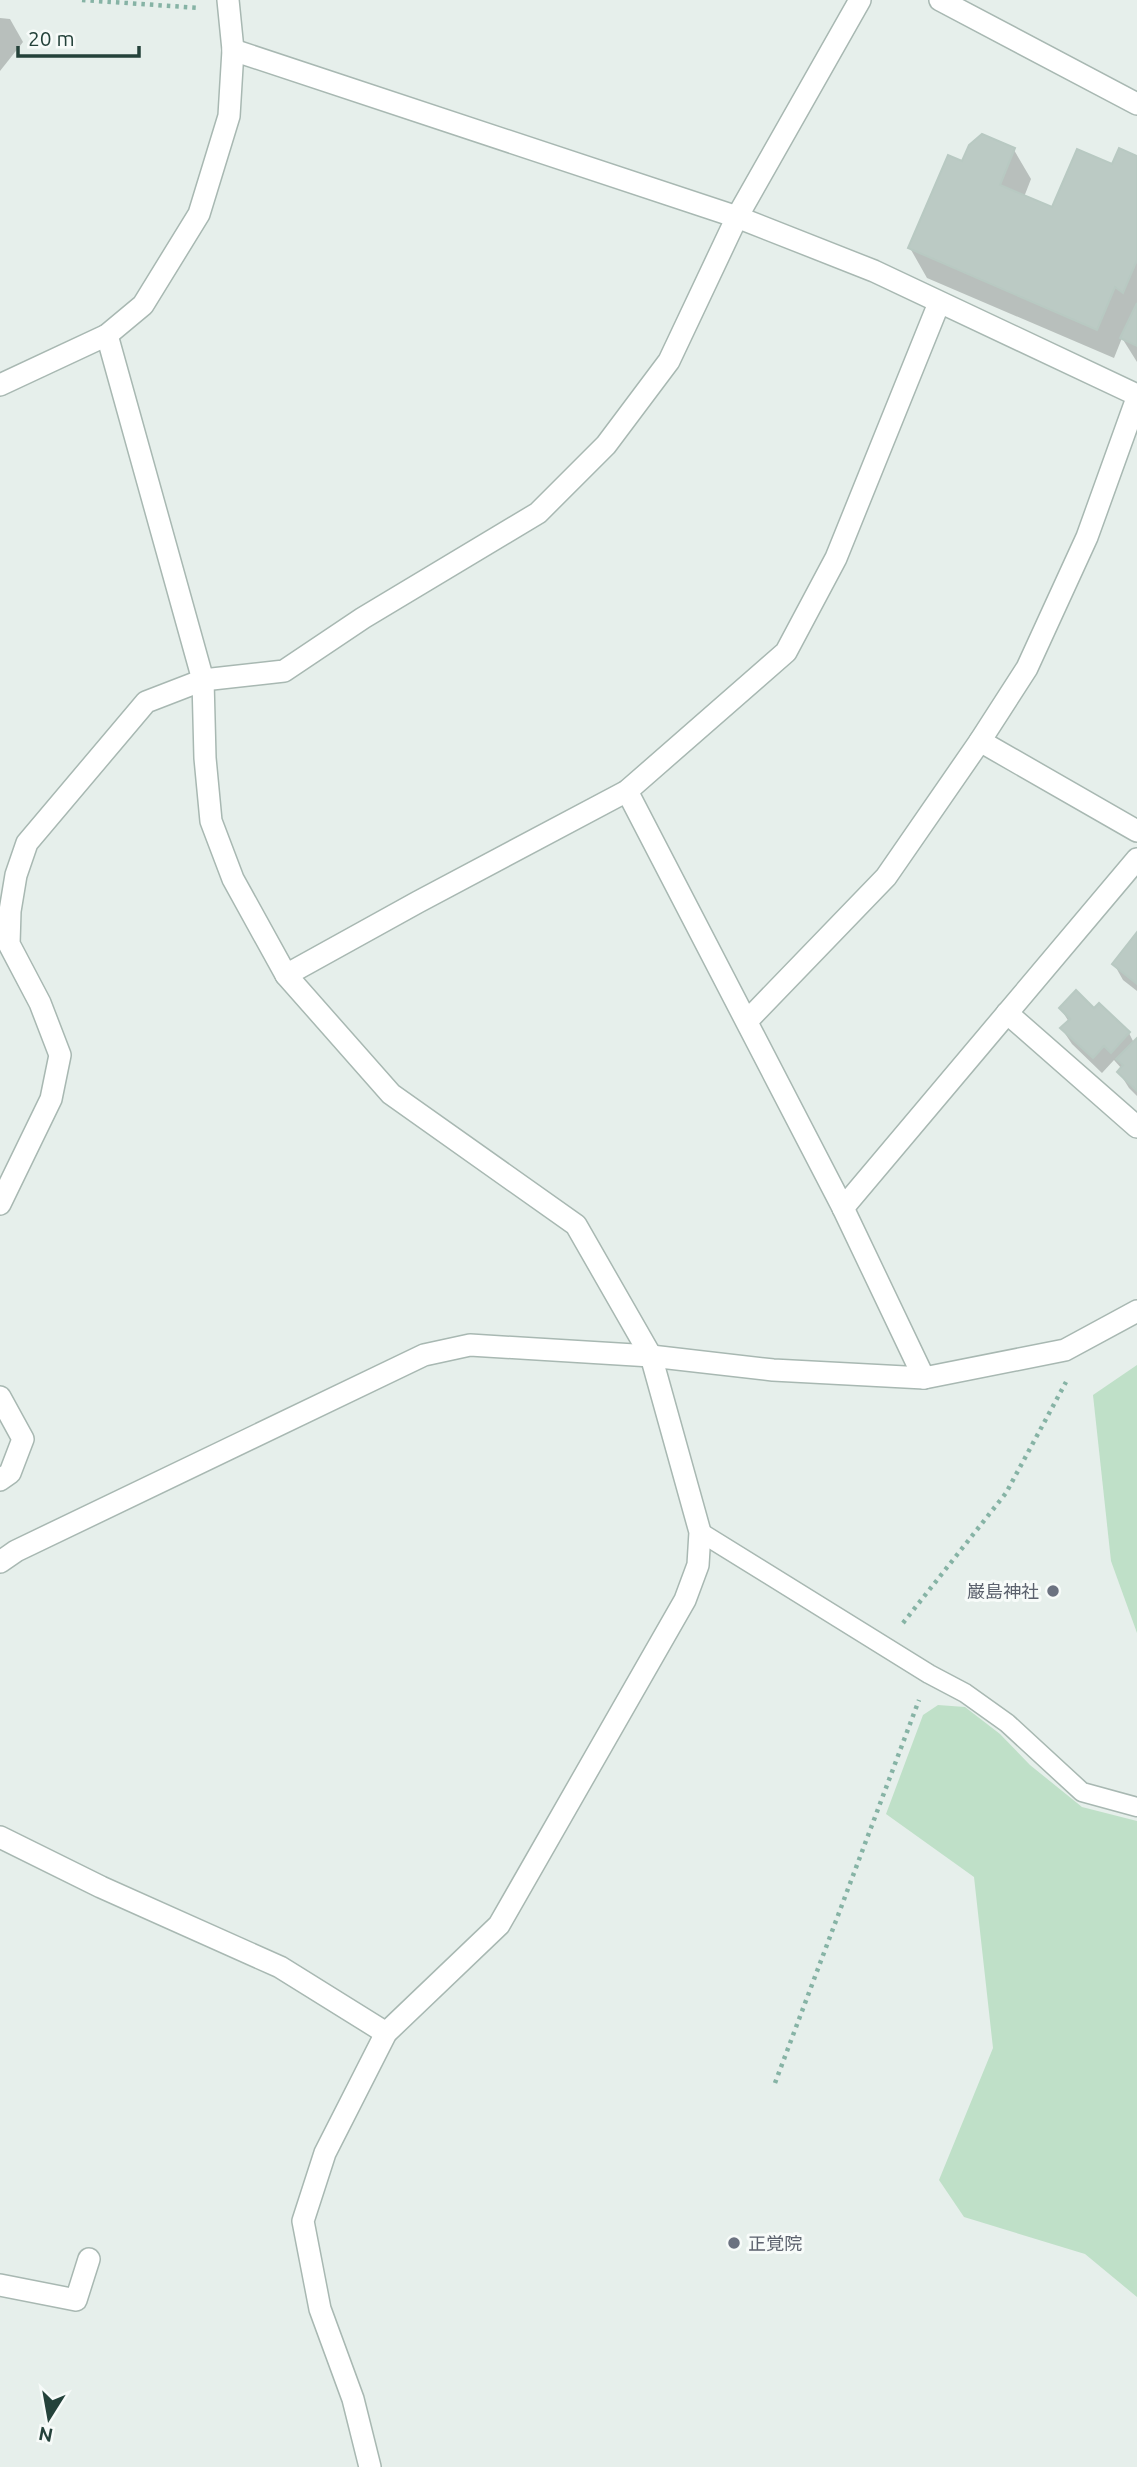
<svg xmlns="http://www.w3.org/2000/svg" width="1137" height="2467" font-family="Ubuntu,'Noto Sans JP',sans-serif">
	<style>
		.green { fill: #bfe0c8 }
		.shadow { fill: #0003 }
		.building { fill: #bbcac4; stroke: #b8c9c2; stroke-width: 2 }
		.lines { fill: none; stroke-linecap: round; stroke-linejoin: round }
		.service-casing { stroke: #a8b8b2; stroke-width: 21 }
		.minor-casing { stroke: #a8b8b2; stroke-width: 24 }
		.tertiary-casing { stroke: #a8b8b2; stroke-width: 24 }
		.path { stroke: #86b3a5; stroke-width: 4.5; stroke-dasharray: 3.5 5; stroke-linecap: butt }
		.service { stroke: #fff; stroke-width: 18 }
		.minor { stroke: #fff; stroke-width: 21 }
		.tertiary { stroke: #fff; stroke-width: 21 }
		.worship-dot { fill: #6b7280; stroke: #f7fbf9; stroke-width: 2.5 }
		.labels { text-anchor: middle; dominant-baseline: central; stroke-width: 6; stroke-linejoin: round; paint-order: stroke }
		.worship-label { font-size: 18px; fill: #5b616d; stroke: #f7fbf9; text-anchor: end }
	</style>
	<rect width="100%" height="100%" fill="#e6efeb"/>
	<g class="green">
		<polygon points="1137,1365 1137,1633 1111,1561 1093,1395"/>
		<polygon points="938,1705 965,1707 1000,1734 1030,1765 1082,1807 1137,1821 1137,2297 1085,2254 964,2217 939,2180 993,2048 974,1877 886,1814 923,1715"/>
	</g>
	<g class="shadow">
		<polygon points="0,18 10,19 23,42 0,71"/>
		<polygon points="1014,150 1031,179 1024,197 1053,210 1113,166 1137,158 1137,362 1122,338 1114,358 927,278 910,248 963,163"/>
		<polygon points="1137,935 1137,991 1123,980 1114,964"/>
		<polygon points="1061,1009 1095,1010 1129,1033 1134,1043 1137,1040 1137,1096 1129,1088 1119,1072 1122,1069 1114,1060 1102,1073 1072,1044 1062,1029 1069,1022"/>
	</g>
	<g class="building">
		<polygon points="982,134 1015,148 1000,185 1052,207 1077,149 1112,164 1119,148 1137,156 1137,260 1123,293 1115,287 1097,330 908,248 948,155 962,161 969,145"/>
		<polygon points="1137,303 1137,346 1120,338"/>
		<polygon points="1137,932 1137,984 1112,964"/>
		<polygon points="1076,990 1094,1008 1099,1003 1130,1032 1111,1053 1104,1046 1093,1058 1060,1028 1070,1019 1059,1008"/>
		<polygon points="1137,1038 1137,1091 1117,1072 1123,1065 1116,1059"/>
	</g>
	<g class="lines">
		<g class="service-casing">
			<polyline id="service" points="700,1532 929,1674 965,1693 1007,1723 1082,1792 1137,1807"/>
		</g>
		<g class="minor-casing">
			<g id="minor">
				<polyline points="233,50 737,217 874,271 1137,395"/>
				<polyline points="107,335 203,680 205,758 211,821 233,879 286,975 391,1094 576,1225 651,1356 700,1532 698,1565 685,1600 499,1925 386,2033 325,2153 303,2221 320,2309 353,2399 370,2467"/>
				<polyline points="0,385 107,335 143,305 199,214 229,116 233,50 228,0"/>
				<polyline points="980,741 1137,831"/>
				<polyline points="627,791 843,1208 924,1378"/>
				<polyline points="286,975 418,902 627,791 786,652 836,558 939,303"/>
				<polyline points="1007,1013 1137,1127"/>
				<polyline points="747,1021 886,877 980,741 1027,668 1087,537 1137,398"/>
				<polyline points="0,1204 51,1099 60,1055 40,1003 9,944 10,911 16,875 27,843 146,702 203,680 284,671 363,618 538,513 606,445 669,361 737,217 860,0"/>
				<polyline points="843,1208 1137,859"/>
				<polyline points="0,1397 23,1439 10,1473 0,1480"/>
				<polyline points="0,1837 101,1887 280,1967 386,2033"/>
				<polyline points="0,2285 76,2300 89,2259"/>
			</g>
		</g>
		<g class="tertiary-casing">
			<g id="tertiary">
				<polyline points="940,0 1137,104"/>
				<polyline points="0,1562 16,1551 424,1355 470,1345 651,1356 773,1370 924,1378 1065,1350 1137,1311"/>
			</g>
		</g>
		<g class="path">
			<polyline points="82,0 200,8"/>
			<polyline points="903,1623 1006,1493 1066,1382"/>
			<polyline points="775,2083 919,1700"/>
		</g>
		<use href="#service" class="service"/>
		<use href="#minor" class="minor"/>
		<use href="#tertiary" class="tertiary"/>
	</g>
	<g class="worship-dot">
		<circle cx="1053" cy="1591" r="7"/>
		<circle cx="734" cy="2243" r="7"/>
	</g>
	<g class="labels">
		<g class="worship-label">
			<text x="1039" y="1591">巌島神社</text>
			<text x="748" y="2243" text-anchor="start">正覚院</text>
		</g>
	</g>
	<g transform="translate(49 2418) rotate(191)" stroke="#f7fbf9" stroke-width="5" paint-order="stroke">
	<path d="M0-5L12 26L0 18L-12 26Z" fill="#24423a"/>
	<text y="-10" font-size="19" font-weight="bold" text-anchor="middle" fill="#24423a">N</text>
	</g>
	<path d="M18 46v10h121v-10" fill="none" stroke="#24423a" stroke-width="3.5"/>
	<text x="28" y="46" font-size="21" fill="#24423a" stroke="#f7fbf9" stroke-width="5" paint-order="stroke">20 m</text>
</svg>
